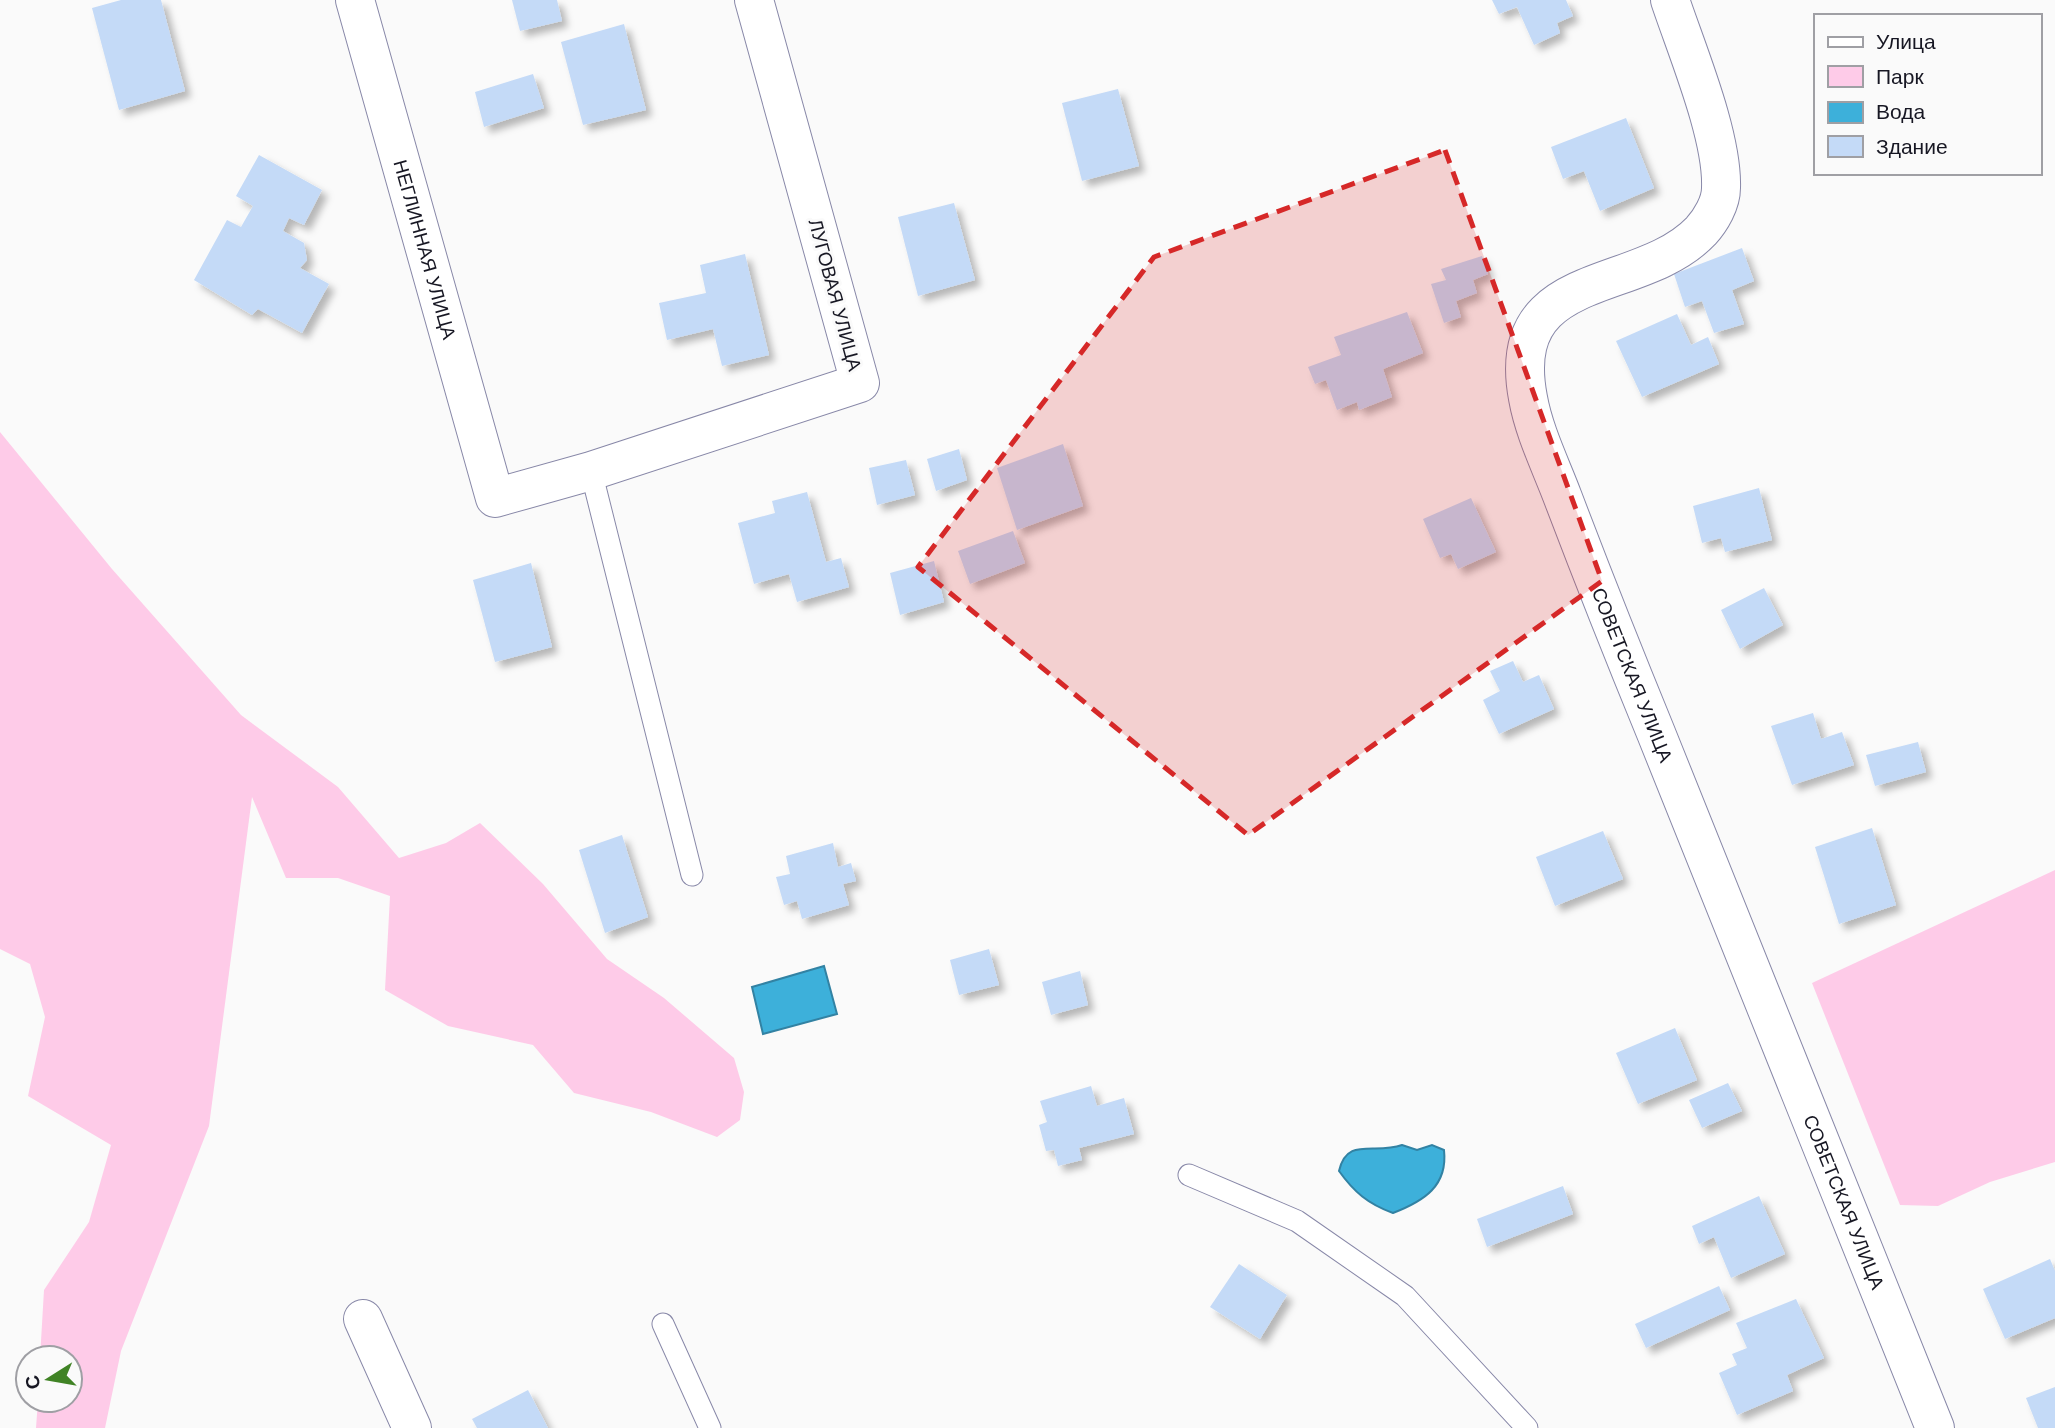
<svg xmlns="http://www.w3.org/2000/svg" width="2055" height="1428" font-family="Helvetica,sans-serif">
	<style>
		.green { fill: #fecbe8 }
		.water { fill: #3db0da; stroke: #3282a3; stroke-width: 2 }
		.building { fill: #c4daf7; filter: url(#shadow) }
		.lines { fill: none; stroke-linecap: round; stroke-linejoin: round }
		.lane-casing { stroke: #8888a8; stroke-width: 23 }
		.street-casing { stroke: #8888a8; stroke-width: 40 }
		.lane { stroke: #fff; stroke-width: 21 }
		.street { stroke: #fff; stroke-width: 38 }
		.marked { fill: #d62828; fill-opacity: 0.2; stroke: #d62828; stroke-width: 5; stroke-dasharray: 14 9; stroke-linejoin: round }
		.labels { text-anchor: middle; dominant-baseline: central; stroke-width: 6; stroke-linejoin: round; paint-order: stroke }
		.street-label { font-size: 19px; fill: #171723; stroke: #fafafa }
	</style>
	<defs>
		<filter id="shadow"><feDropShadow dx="6" dy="6" stdDeviation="3.5" flood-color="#0004"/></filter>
	</defs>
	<rect width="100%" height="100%" fill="#fafafa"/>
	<g class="green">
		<polygon points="0,432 112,569 241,715 338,787 399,858 446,843 480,823 543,884 607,959 664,998 734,1058 744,1092 740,1120 717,1137 651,1112 574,1093 533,1045 448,1026 385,990 390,896 338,878 286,878 252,797 209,1126 121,1351 105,1428 36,1428 38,1400 70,1400 70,1358 40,1358 44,1290 89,1222 111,1145 28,1096 45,1017 30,964 0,949"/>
		<polygon points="2055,870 2055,1162 1990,1182 1938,1206 1900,1205 1812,983"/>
	</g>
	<g class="water">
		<polygon points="824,966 837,1014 763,1034 752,987"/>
		<path d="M1402 1145 1417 1150 1432 1145 1444 1150C1448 1186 1424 1201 1393 1213 1368 1204 1354 1192 1339 1171 1347 1136 1374 1155 1402 1145Z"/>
	</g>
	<g class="building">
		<polygon points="121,0 161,0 185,91 119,110 92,8"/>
		<polygon points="512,0 557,0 562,21 520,31"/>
		<polygon points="1492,0 1566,0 1573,16 1557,23 1560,33 1534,45 1517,7 1499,14"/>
		<polygon points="624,24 646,110 583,125 561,42"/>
		<polygon points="533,74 544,108 484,127 475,92"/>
		<polygon points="1118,89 1139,166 1082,181 1062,103"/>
		<polygon points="1626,118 1654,188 1600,211 1584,171 1563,179 1551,147"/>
		<polygon points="259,155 322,190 304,225 289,218 283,231 304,243 307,260 300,268 329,284 302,333 258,309 252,315 194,280 227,220 241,227 253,206 236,196"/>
		<polygon points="954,203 975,280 918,296 898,217"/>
		<polygon points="1742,248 1754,281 1732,290 1744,324 1714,333 1702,301 1685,307 1674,274"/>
		<polygon points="745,254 769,355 722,366 713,329 667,340 659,303 706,293 700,265"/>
		<polygon points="1482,256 1488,274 1473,280 1477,293 1456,301 1461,317 1444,323 1431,284 1446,280 1441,269"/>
		<polygon points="1407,312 1423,353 1383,369 1392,397 1359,410 1357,402 1337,410 1326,380 1315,384 1308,367 1341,355 1334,337"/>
		<polygon points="1677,314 1691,345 1708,337 1719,364 1642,397 1616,341"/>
		<polygon points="1063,444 1083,506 1017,530 997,468"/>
		<polygon points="959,449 967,480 936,491 927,459"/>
		<polygon points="906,460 915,495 877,505 869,468"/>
		<polygon points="1759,488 1772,540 1725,552 1721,538 1702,543 1693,506"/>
		<polygon points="807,492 826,562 841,558 849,587 797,602 789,574 754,584 738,523 775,513 772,501"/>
		<polygon points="1471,498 1496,552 1458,569 1451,554 1440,558 1423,519"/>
		<polygon points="1013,531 1025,563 970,584 958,551"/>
		<polygon points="934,561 944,602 900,615 890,573"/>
		<polygon points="531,563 552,647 495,662 473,580"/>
		<polygon points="1764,588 1783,625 1740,649 1721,610"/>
		<polygon points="1513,661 1523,682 1539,675 1554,709 1499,734 1483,700 1500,691 1490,671"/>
		<polygon points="1813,713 1821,739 1842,732 1854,765 1792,785 1771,726"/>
		<polygon points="1918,742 1926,772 1875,786 1866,755"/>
		<polygon points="1872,828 1896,905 1839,924 1815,847"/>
		<polygon points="1603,831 1623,879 1555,906 1536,857"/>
		<polygon points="622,835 648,917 605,933 579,850"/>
		<polygon points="833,843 838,867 851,863 856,881 843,884 849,905 802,919 797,901 784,905 776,877 790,874 786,856"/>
		<polygon points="989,949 999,985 959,995 950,960"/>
		<polygon points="1080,971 1088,1005 1051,1015 1042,982"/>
		<polygon points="1675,1028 1697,1080 1638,1104 1616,1053"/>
		<polygon points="1728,1083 1742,1111 1702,1128 1689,1100"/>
		<polygon points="1091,1086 1097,1106 1124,1098 1134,1134 1079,1148 1082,1160 1058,1166 1054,1150 1046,1151 1039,1125 1047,1122 1040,1101"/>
		<polygon points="1563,1186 1573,1214 1487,1247 1477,1219"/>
		<polygon points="1759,1196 1785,1254 1731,1278 1714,1237 1699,1244 1692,1226"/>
		<polygon points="2050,1259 2055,1271 2055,1318 2005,1339 1983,1289"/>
		<polygon points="1239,1264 1287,1295 1260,1339 1210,1307"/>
		<polygon points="1719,1286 1730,1310 1646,1348 1635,1324"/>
		<polygon points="1796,1299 1824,1358 1787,1375 1793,1391 1737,1415 1719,1373 1737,1365 1732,1354 1747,1348 1736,1323"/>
		<polygon points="2055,1387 2055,1428 2038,1428 2026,1398"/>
		<polygon points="528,1390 548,1428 477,1428 472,1419"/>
	</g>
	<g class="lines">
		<g class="lane-casing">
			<g id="lane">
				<polyline points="591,471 692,875"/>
				<polyline points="1189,1175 1297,1221 1405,1296 1527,1428"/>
				<polyline points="663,1324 710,1428"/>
			</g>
		</g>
		<g class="street-casing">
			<g id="street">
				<path id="s1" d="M355 0 495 498 591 471 860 383 754 0"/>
				<path id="s2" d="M1670 0C1687 51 1723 136 1721 188 1721 203 1711 220 1701 231 1639 296 1503 266 1528 398 1534 432 1551 466 1563 498 1593 577 1624 655 1656 733 1749 965 1842 1196 1935 1428"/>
				<polyline points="363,1319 412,1428"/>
			</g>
		</g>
		<use href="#lane" class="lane"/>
		<use href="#street" class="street"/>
	</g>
	<path class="marked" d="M1445 150 1602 581 1248 835 918 567 1154 257Z"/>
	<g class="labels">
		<g class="street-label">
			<text stroke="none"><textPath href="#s1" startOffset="259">НЕГЛИННАЯ УЛИЦА</textPath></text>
			<text transform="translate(835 295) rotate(75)">ЛУГОВАЯ УЛИЦА</text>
			<text stroke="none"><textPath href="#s2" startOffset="808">СОВЕТСКАЯ УЛИЦА</textPath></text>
			<text stroke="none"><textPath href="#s2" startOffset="1376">СОВЕТСКАЯ УЛИЦА</textPath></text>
		</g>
	</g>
	<rect x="1814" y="14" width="228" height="161" fill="#fafafa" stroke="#9f9fa4" stroke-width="2"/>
	<rect x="1828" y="37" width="35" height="10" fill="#ffffff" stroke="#9f9fa4" stroke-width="2"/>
	<text x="1876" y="49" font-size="21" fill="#171723">Улица</text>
	<rect x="1828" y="66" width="35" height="21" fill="#fecbe8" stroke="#9f9fa4" stroke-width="2"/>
	<text x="1876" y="84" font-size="21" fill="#171723">Парк</text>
	<rect x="1828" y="102" width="35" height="21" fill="#3db0da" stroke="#9f9fa4" stroke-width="2"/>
	<text x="1876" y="119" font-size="21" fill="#171723">Вода</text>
	<rect x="1828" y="136" width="35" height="21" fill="#c4daf7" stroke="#9f9fa4" stroke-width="2"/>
	<text x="1876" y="154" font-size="21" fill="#171723">Здание</text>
	<g transform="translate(49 1379) rotate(259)"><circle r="33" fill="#fafafa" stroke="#9f9fa4" stroke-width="2"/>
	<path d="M0-5L12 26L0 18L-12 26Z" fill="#408325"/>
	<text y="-10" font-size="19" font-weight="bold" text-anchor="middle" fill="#171723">С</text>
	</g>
</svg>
